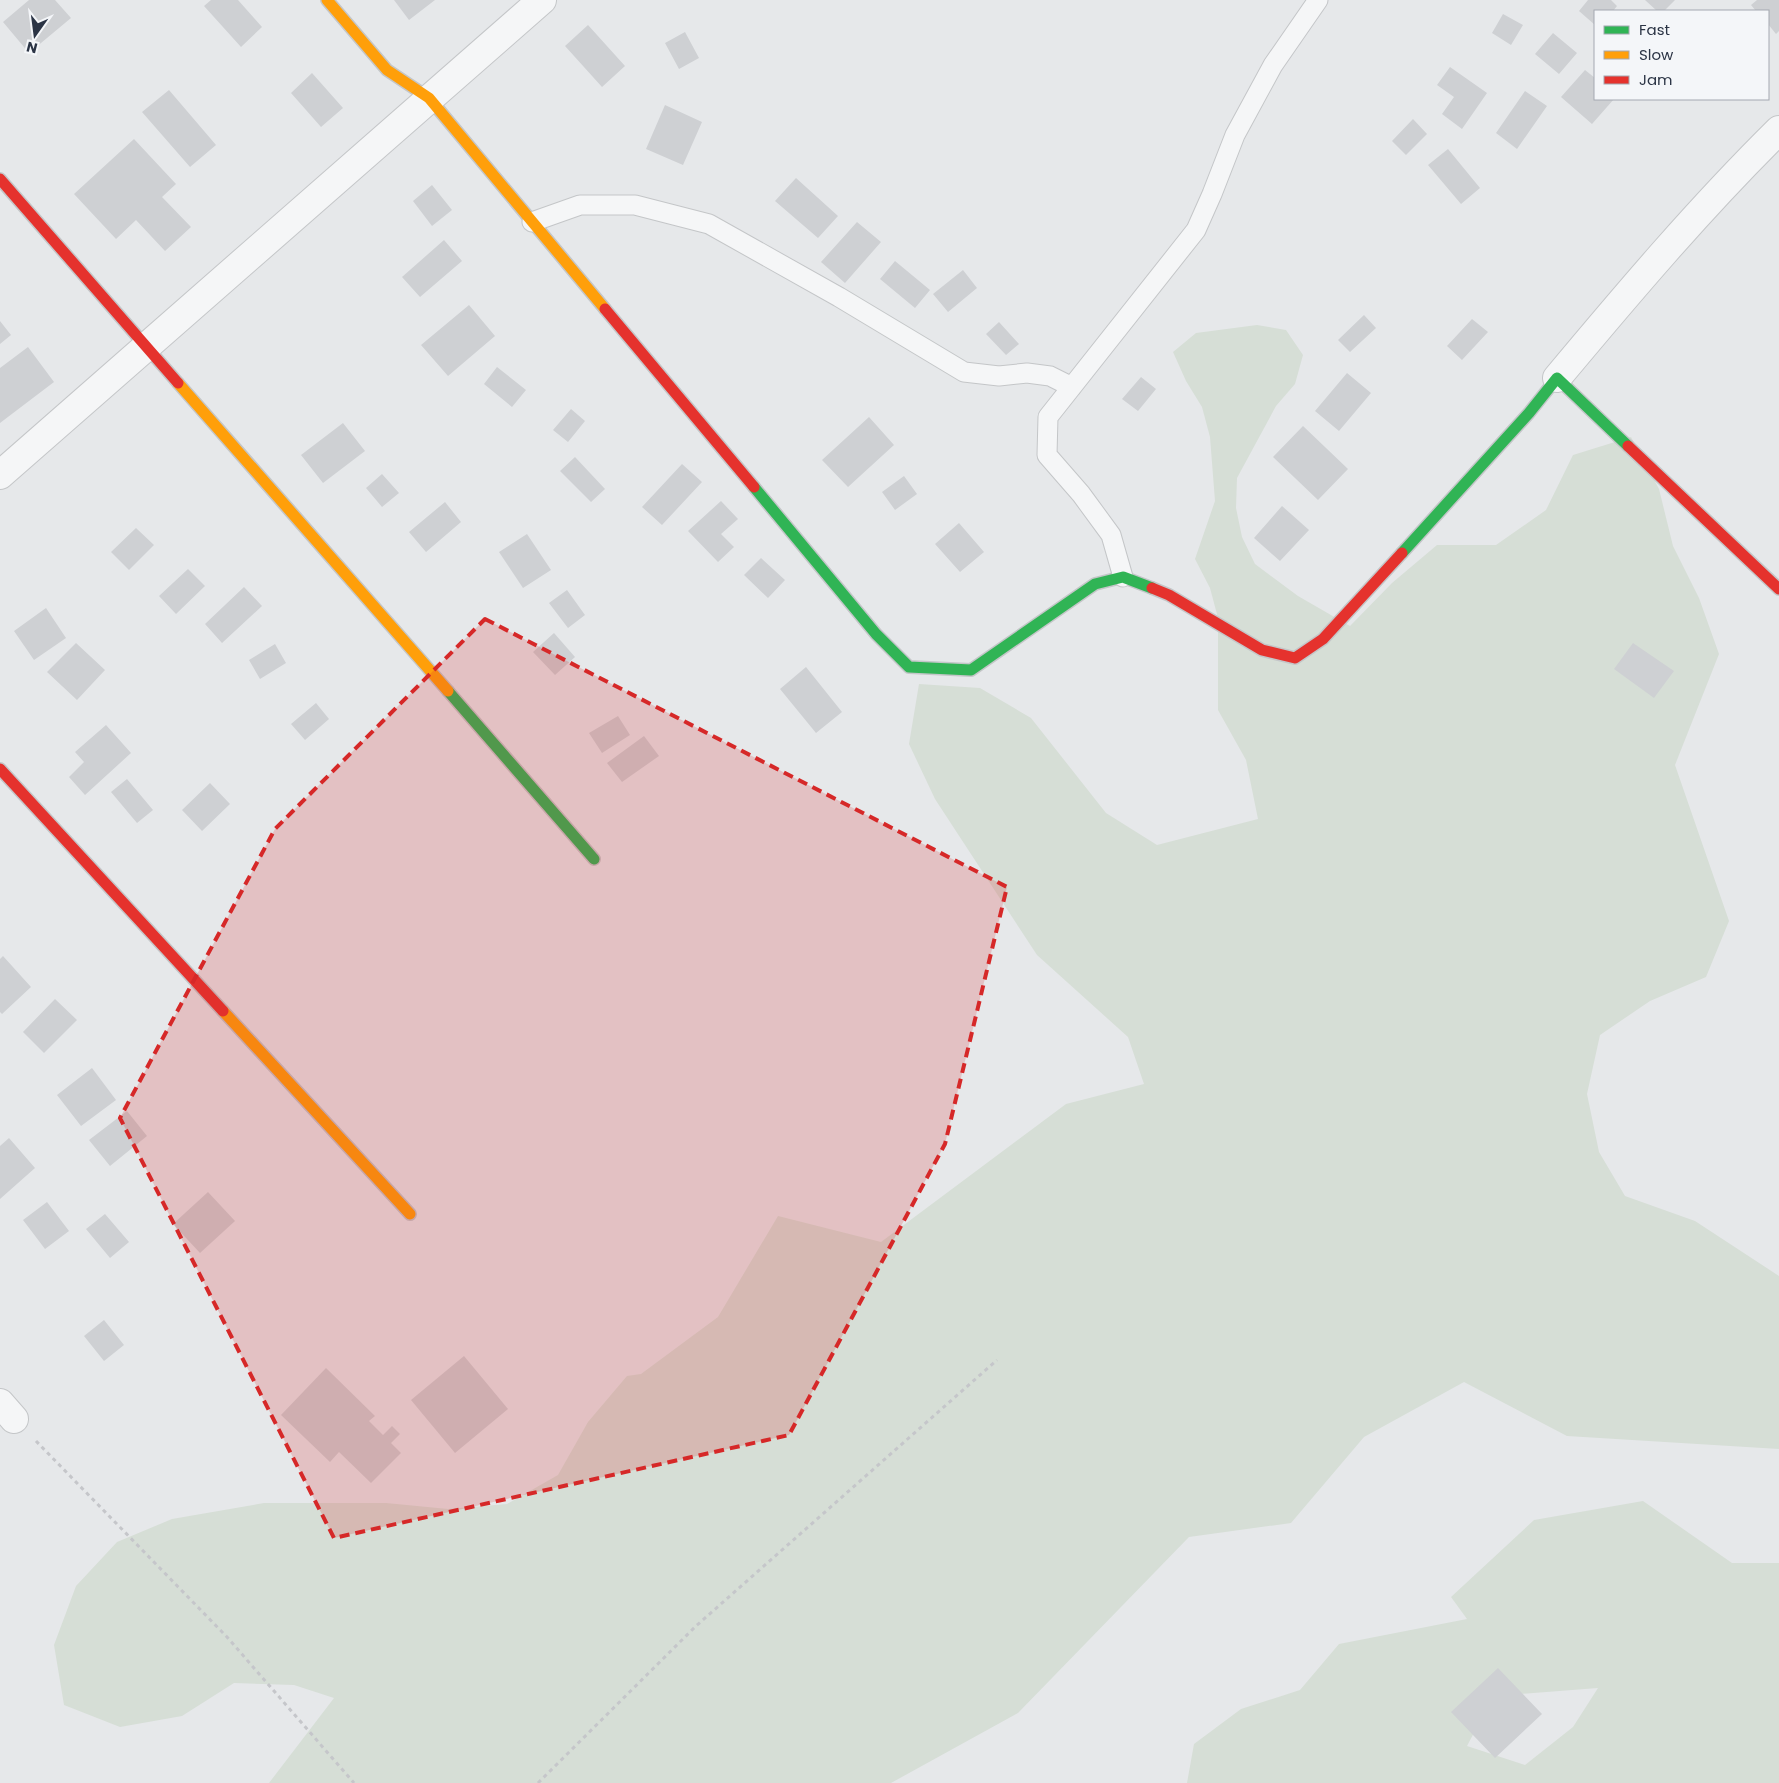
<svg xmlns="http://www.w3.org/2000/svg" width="1779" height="1783" font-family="Poppins,sans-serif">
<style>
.green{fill:#d6ded6;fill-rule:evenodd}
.building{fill:#ced0d3}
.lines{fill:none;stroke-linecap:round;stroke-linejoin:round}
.lane-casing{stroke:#c4c6c8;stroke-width:21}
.street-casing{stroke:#c4c6c8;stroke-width:30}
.fast-casing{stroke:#c4c6c8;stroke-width:14}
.slow-casing{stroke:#c4c6c8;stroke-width:14}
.jam-casing{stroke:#c4c6c8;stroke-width:14}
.path{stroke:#c5c6ca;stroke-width:3;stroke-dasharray:4 4;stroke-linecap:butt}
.lane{stroke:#f5f6f7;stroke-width:19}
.street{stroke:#f5f6f7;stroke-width:28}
.fast{stroke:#30b455;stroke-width:11}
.slow{stroke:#ff9f0a;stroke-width:11}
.jam{stroke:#e5322d;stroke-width:11}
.marked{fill:#d62828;fill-opacity:0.2;stroke:#d62828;stroke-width:4;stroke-dasharray:10 6;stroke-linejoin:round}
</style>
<rect width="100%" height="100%" fill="#e6e8ea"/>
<path class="green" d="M1257,325L1286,330L1303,355L1295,384L1276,406L1237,478L1236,508L1242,537L1255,564L1298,596L1350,626L1392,583L1437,545H1496L1546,510L1573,455L1631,437L1659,489L1673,546L1699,598L1719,654L1675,765L1729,921L1706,977L1650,1001L1600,1035L1587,1094L1599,1152L1625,1196L1695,1221L1779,1276V1449L1567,1436L1464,1382L1364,1437L1291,1523L1189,1537L1018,1713L891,1783H269L334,1698L294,1685L234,1683L182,1716L120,1727L64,1705L54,1645L76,1586L117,1542L172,1519L264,1503H386L448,1509L507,1504L558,1475L588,1422L627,1376L641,1374L718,1317L778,1216L881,1242L1066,1104L1144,1084L1128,1037L1037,955L935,799L909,744L919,684L980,688L1031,718L1106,813L1157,845L1258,819L1246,760L1218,710V618L1210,588L1195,559L1215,501L1210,437L1202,407L1186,381L1173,352L1196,333Z
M1643,1501L1732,1563H1779V1783H1187L1194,1744L1241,1709L1300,1690L1339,1644L1467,1619L1451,1597L1534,1520ZM1598,1688L1573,1727L1525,1765L1467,1746L1495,1693L1520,1694Z"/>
<path class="building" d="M29,0H55L71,18L29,53L3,22Z
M211,0H238L262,27L241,47L204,6Z
M394,0H435L409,20Z
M1588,0H1611L1617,6L1613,11H1595V25L1579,11Z
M1645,0H1675L1664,11H1657Z
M1757,0H1779V31L1776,34L1768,24V11H1756L1751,5Z
M1503,14L1523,25L1511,45L1492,33Z
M588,25L625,66L602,87L565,46Z
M685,32L699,58L679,69L665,43Z
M1553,33L1577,53L1559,74L1535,54Z
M1450,67L1487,93L1462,129L1442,114L1454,97L1437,85Z
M1585,70L1595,78V99H1614L1592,124L1561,97Z
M312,73L343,108L321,127L291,93Z
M169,90L216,145L190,167L142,112Z
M1525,91L1547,106L1517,149L1496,133Z
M665,105L702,122L683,165L646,149Z
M1413,119L1427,134L1406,155L1392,141Z
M134,139L176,184L162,197L191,227L165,251L136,220L116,239L74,194Z
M1448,149L1480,188L1461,204L1428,165Z
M796,178L838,216L818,238L775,201Z
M432,185L452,210L432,226L413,201Z
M857,222L881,242L845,283L821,262Z
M444,240L462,261L420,297L402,277Z
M895,261L930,290L915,308L880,279Z
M963,270L977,288L948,312L933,294Z
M469,305L495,336L448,376L421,345Z
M1364,315L1376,328L1350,352L1338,340Z
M1472,319L1488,332L1462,360L1447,346Z
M0,321L11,335L0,344Z
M999,322L1019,344L1006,355L986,334Z
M28,347L54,382L0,423V368Z
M497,367L526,390L512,407L484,384Z
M1347,373L1371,393L1339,431L1315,411Z
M1141,377L1156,389L1138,411L1122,399Z
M571,409L585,421L568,442L553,430Z
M869,417L894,445L848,487L822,460Z
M343,423L365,451L323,483L301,455Z
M1303,426L1348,469L1318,500L1273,457Z
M575,457L605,489L591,502L560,471Z
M682,464L702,482L662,525L642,507Z
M382,474L399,493L382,507L366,488Z
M904,476L917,494L895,510L882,492Z
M721,501L738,519L721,534L734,547L718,562L688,531Z
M445,502L461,522L426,552L409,532Z
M1282,506L1309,530L1280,561L1254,538Z
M959,523L984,552L960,572L935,544Z
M136,528L154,545L129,570L111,552Z
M527,534L551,570L523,588L499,552Z
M761,558L785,580L768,598L744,575Z
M188,569L205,586L176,614L159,596Z
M244,587L262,606L222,643L205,624Z
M567,590L585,615L568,628L549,603Z
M46,608L66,638L34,660L14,631Z
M554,633L575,657L555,675L533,652Z
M76,643L105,670L77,700L47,672Z
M1633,643L1674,671L1654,698L1614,669Z
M275,644L286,663L260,679L249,660Z
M806,667L842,712L816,733L780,689Z
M316,703L329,719L305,740L291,724Z
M618,716L630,735L602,753L589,733Z
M106,725L131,753L85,795L69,777L84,762L75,752Z
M644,736L659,756L622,782L607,763Z
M127,779L153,810L137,823L111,792Z
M210,783L230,804L202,831L182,810Z
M3,956L31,987L2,1014L0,1012V959Z
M55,999L77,1020L44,1053L23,1032Z
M92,1068L116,1100L81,1126L57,1095Z
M127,1111L147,1136L110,1166L89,1140Z
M9,1138L35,1168L0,1199V1146Z
M208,1192L235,1221L200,1253L173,1224Z
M47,1202L69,1231L45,1249L23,1220Z
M105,1214L129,1242L110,1258L86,1229Z
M104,1320L124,1345L104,1361L84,1336Z
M464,1356L508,1409L455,1453L411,1400Z
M326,1368L375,1416L369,1421L383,1435L392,1426L400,1434L391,1443L401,1453L371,1483L339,1452L330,1462L281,1415Z
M1498,1668L1542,1714L1495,1758L1451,1712Z"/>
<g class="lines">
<defs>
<path id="lane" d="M532,222L580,205H635L709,224L839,297L964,372L999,376L1027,373L1050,376L1072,387
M1123,577L1111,535L1081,494L1047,455L1048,417L1196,230L1212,194L1235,135L1273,65L1318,0"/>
<path id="street" d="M1557,378C1628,293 1700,208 1779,130
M0,475L542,0
M0,1403L14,1419"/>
<path id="fast" d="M754,487L876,634L909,667L971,670L1095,584L1123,577L1152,588
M1402,553L1529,413L1557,378L1628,446
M448,691L594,859"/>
<path id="slow" d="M327,0L387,70L429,98L605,309
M178,383L448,691
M223,1011L410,1214"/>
<path id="jam" d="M0,179L178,383
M605,309L754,487
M1628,446L1779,589
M1152,588L1169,595L1262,650L1295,658L1323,639L1402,553
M0,769L223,1011"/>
</defs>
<use href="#lane" class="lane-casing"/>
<use href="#street" class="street-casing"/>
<use href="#fast" class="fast-casing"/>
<use href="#slow" class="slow-casing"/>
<use href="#jam" class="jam-casing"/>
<path class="path" d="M36,1441L227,1637L354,1783
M538,1783L696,1626L997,1360"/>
<use href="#lane" class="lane"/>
<use href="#street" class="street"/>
<use href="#fast" class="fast"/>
<use href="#slow" class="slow"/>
<use href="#jam" class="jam"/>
</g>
<path class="marked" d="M485,619L1007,887L945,1144L789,1435L334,1538L120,1118L275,829Z"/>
<rect x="1594" y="10" width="175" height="90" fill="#f4f6f9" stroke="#a4a8b1"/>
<rect x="1604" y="26" width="25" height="8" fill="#30b455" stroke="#a4a8b1"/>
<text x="1639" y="35" font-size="15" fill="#2b3445">Fast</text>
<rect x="1604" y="51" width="25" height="8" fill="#ff9f0a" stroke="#a4a8b1"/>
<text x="1639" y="60" font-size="15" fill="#2b3445">Slow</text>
<rect x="1604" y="76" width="25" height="8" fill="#e5322d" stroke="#a4a8b1"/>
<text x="1639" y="85" font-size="15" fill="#2b3445">Jam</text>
<g transform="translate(35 35) rotate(194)" stroke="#f4f6f9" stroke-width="4" paint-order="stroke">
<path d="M0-4L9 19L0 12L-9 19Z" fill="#2b3445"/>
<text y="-8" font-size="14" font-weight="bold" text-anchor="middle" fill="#2b3445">N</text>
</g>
</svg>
